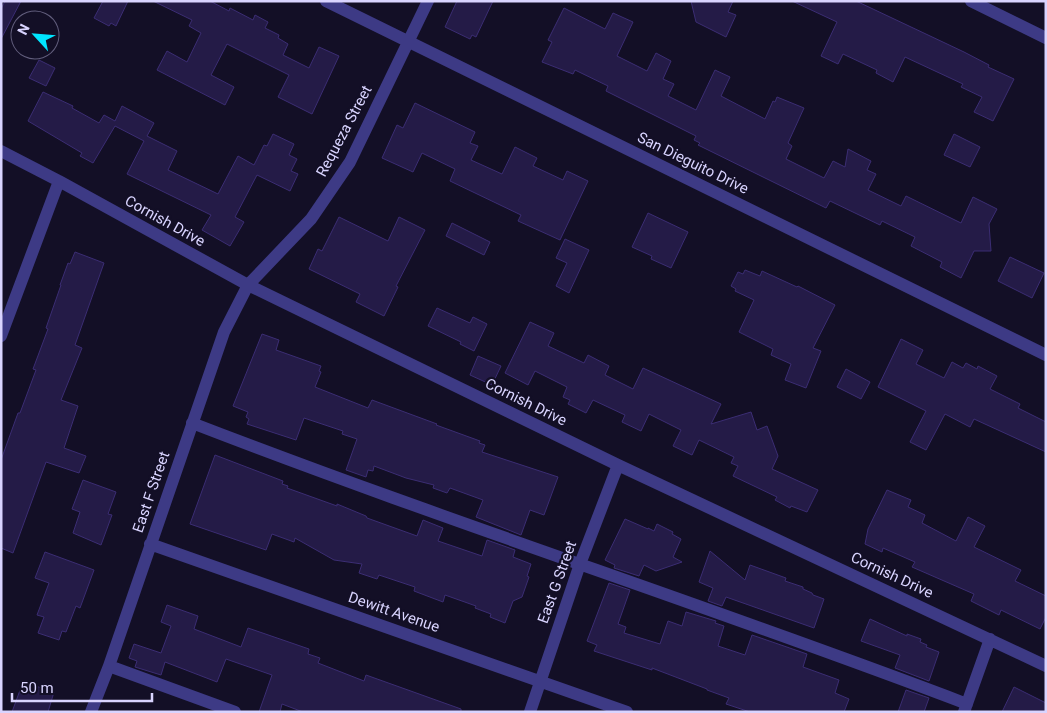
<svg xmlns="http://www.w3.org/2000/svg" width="1047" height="713" font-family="Roboto,sans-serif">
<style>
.building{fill:#241b47;stroke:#3b2d73}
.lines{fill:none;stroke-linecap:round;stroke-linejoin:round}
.minor{stroke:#3d3a85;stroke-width:12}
.labels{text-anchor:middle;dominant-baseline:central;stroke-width:4.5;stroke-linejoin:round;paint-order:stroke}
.street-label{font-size:15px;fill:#d9d4ff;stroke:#130f26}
</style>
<rect width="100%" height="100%" fill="#130f26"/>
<path class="building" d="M5,1H21L1,39V9Z
M103,1H128L116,26L111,23L109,26L94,18Z
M153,1H210L229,11L230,8L253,20L255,15L268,22L265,28L279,35L278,38L288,44L283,55L309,68L319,47L339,56L312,114L278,97L289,75L227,44L211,75L234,87L225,105L157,70L167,51L187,62L201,33L189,26L192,20Z
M457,1H493L476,37L472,35L470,39L445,27Z
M691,1H733L728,12L736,15L726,37L696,22Z
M792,1H856L964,52L989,65L988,67L1014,79L993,121L974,112L982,97L961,87L963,84L905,57L893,82L876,73L877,70L843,54L838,64L821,56L837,22Z
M564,8L605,29L613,13L633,22L617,56L647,71L656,53L671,61L663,79L674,84L668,96L696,110L715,70L730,77L721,96L765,119L773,101L775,102L777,97L804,108L788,143L792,146L786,159L824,178L833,161L845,167L848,149L871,161L867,170L876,174L868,190L901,206L906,196L961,223L973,197L997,209L989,224L991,251H974L961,278L940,267L942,262L911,246L915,237L882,221L880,225L830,201L826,208L698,145L700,143L694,140L696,136L606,91L608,86L575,70L573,74L542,62L552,42L548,40Z
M39,60L55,68L46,86L29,78Z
M43,92L73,106L72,108L99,123L104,115L115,121L122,106L154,123L147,136L177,151L168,170L218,194L238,156L254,165L264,145L267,146L273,134L294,144L289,155L297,159L291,171L298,174L290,191L257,175L235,217L244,222L230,246L202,230L211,215L127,174L144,141L115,126L93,163L80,156L82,153L28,121Z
M415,103L475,132L470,143L478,146L471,160L502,174L515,147L537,158L533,166L563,180L567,171L588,181L560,240L518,221L521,215L450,181L455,169L422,153L413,172L382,158L397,125L403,128Z
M954,134L980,147L970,167L944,155Z
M648,213L688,232L671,268L651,259L652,256L632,247Z
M339,217L388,241L399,217L425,230L396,286L398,287L384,316L356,302L360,294L309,269L318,249L322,251Z
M452,223L490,242L484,255L446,236Z
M565,239L589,250L569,293L556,286L567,263L556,258Z
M75,252L104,263L75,345L82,348L61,400L78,406L64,448L86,456L79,473L46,462L13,553L1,548V460L18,413H20L36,370L33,369L48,329L46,328L61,285H60L68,263L70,264Z
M1010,257L1044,273L1032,298L998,281Z
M745,270L760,276L762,271L797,287L798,286L835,305L813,348L821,351L806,388L785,380L791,364L771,355L773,349L739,332L754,300L735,291L736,289L731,286L738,272L743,274Z
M437,308L470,323L473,317L487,324L474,351L460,344L461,342L428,326Z
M530,322L554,333L548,346L584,363L588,355L609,366L605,375L633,389L643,368L721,404L711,424L751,412L757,430L767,426L778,456L772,469L818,490L807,512L791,506L790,508L775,500L777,497L733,476L738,466L731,463L734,457L699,440L692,455L673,446L681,430L649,414L641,431L622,422L625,415L593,400L586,413L568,404L570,400L563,397L567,387L535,371L528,385L505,373Z
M262,334L279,340L276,350L321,366L319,371L321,372L315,387L368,408L372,400L437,424L436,425L480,441L479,443L485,445L482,452L558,477L544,515L530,510L521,535L476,517L483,500L450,488L447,493L433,488L434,485L406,478L374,466L373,471L368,470L366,477L346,470L357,439L342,434L343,431L304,418L296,440L247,424L249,419L246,417L248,412L233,406Z
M901,339L923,350L916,364L944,378L952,362L963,368L966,363L977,369L978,366L997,376L990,389L1020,404L1018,408L1046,422V452L974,419L970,427L945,414L926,450L910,442L926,411L878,387Z
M478,356L501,366L492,385L470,375Z
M846,369L870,382L861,399L837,387Z
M215,455L283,481L282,484L288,486L287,488L337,506V504L366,516L367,518L417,536L423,520L443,528L438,541L482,556L487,540L515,550L513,557L531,564L527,576L529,577L522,597L513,601L505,623L490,617L491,614L475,608L476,606L445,595L443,602L414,591L415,587L379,575L377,579L359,573L362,564L334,560L295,538L294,542L272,534L266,550L190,524Z
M83,480L116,492L108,514L112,515L101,545L73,533L80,512L72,509Z
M887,490L911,500L908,507L925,515L922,523L956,541L968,517L985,526L974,547L1021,570L1015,581L1046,596V617L1040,629L1001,610L999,615L971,601L974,594L912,567L915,562L883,548L882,552L865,544L868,529Z
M625,519L648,529V528L654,531L657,524L673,532L672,534L681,539L673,557L682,562L656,571L644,565L639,576L614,568L615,565L605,560Z
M710,551L745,580L750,565L786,578L785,581L803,587V589L812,593L813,595L824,599L814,628L726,597L722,606L708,601L713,588L699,582Z
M45,552L94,570L80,608L76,606L66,632L62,631L59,640L38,633L44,617L37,615L49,583L35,578Z
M609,583L630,590L618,624L626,627L624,633L660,644L668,621L682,626L686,612L716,621L715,623L724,626L718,646L745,655L752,635L807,654L803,667L839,680L835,693L849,699L844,712H750L726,704L729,698L707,690V689L652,668V670L594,651L597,645L587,641Z
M167,605L198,616L194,629L241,647L248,628L309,649L308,654L320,658L318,663L364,681L366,675L461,709V712H303L282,704L280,712H259L272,675L226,659L217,682L165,662L161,675L135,667L137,661L129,658L134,644L161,653L171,626L161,622Z
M870,619L907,636V634L921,639L920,642L927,645L926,647L939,652L929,681L895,668L900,655L861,641Z
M23,682L54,692L48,712H12Z
M1014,687L1046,703V712H1002Z
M906,690L929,698L924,712H898Z"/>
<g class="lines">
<path class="minor" d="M326,1L1046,355
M971,1L1046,38
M1,151L59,181L248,285L618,465L1046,666
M1,336L59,181
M192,423C448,522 710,606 967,704
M150,544L627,712
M109,666L235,712
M91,712L109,666L224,332L248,285L311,219L350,162L428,1
M530,712L580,564L618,465
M964,712L990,639"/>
</g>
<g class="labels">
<g class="street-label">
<text transform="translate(344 131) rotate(-62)">Requeza Street</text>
<text transform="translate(693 163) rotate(26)">San Dieguito Drive</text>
<text transform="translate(165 221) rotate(29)">Cornish Drive</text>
<text transform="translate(526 402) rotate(26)">Cornish Drive</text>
<text transform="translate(151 492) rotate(-71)">East F Street</text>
<text transform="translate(892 575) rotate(25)">Cornish Drive</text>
<text transform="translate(557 582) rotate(-70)">East G Street</text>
<text transform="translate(394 612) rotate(19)">Dewitt Avenue</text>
</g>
</g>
<rect width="1047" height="713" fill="none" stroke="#d9d4ff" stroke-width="5"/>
<g transform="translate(35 35) rotate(296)"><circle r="24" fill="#130f26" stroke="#625e7d"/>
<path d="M0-4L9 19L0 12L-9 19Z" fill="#00e5ff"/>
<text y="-8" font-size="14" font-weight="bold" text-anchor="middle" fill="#d9d4ff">N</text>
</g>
<path d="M12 693v8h140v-8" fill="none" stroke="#d9d4ff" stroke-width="2.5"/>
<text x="20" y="693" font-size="15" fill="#d9d4ff" stroke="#130f26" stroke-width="4" paint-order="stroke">50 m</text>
</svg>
